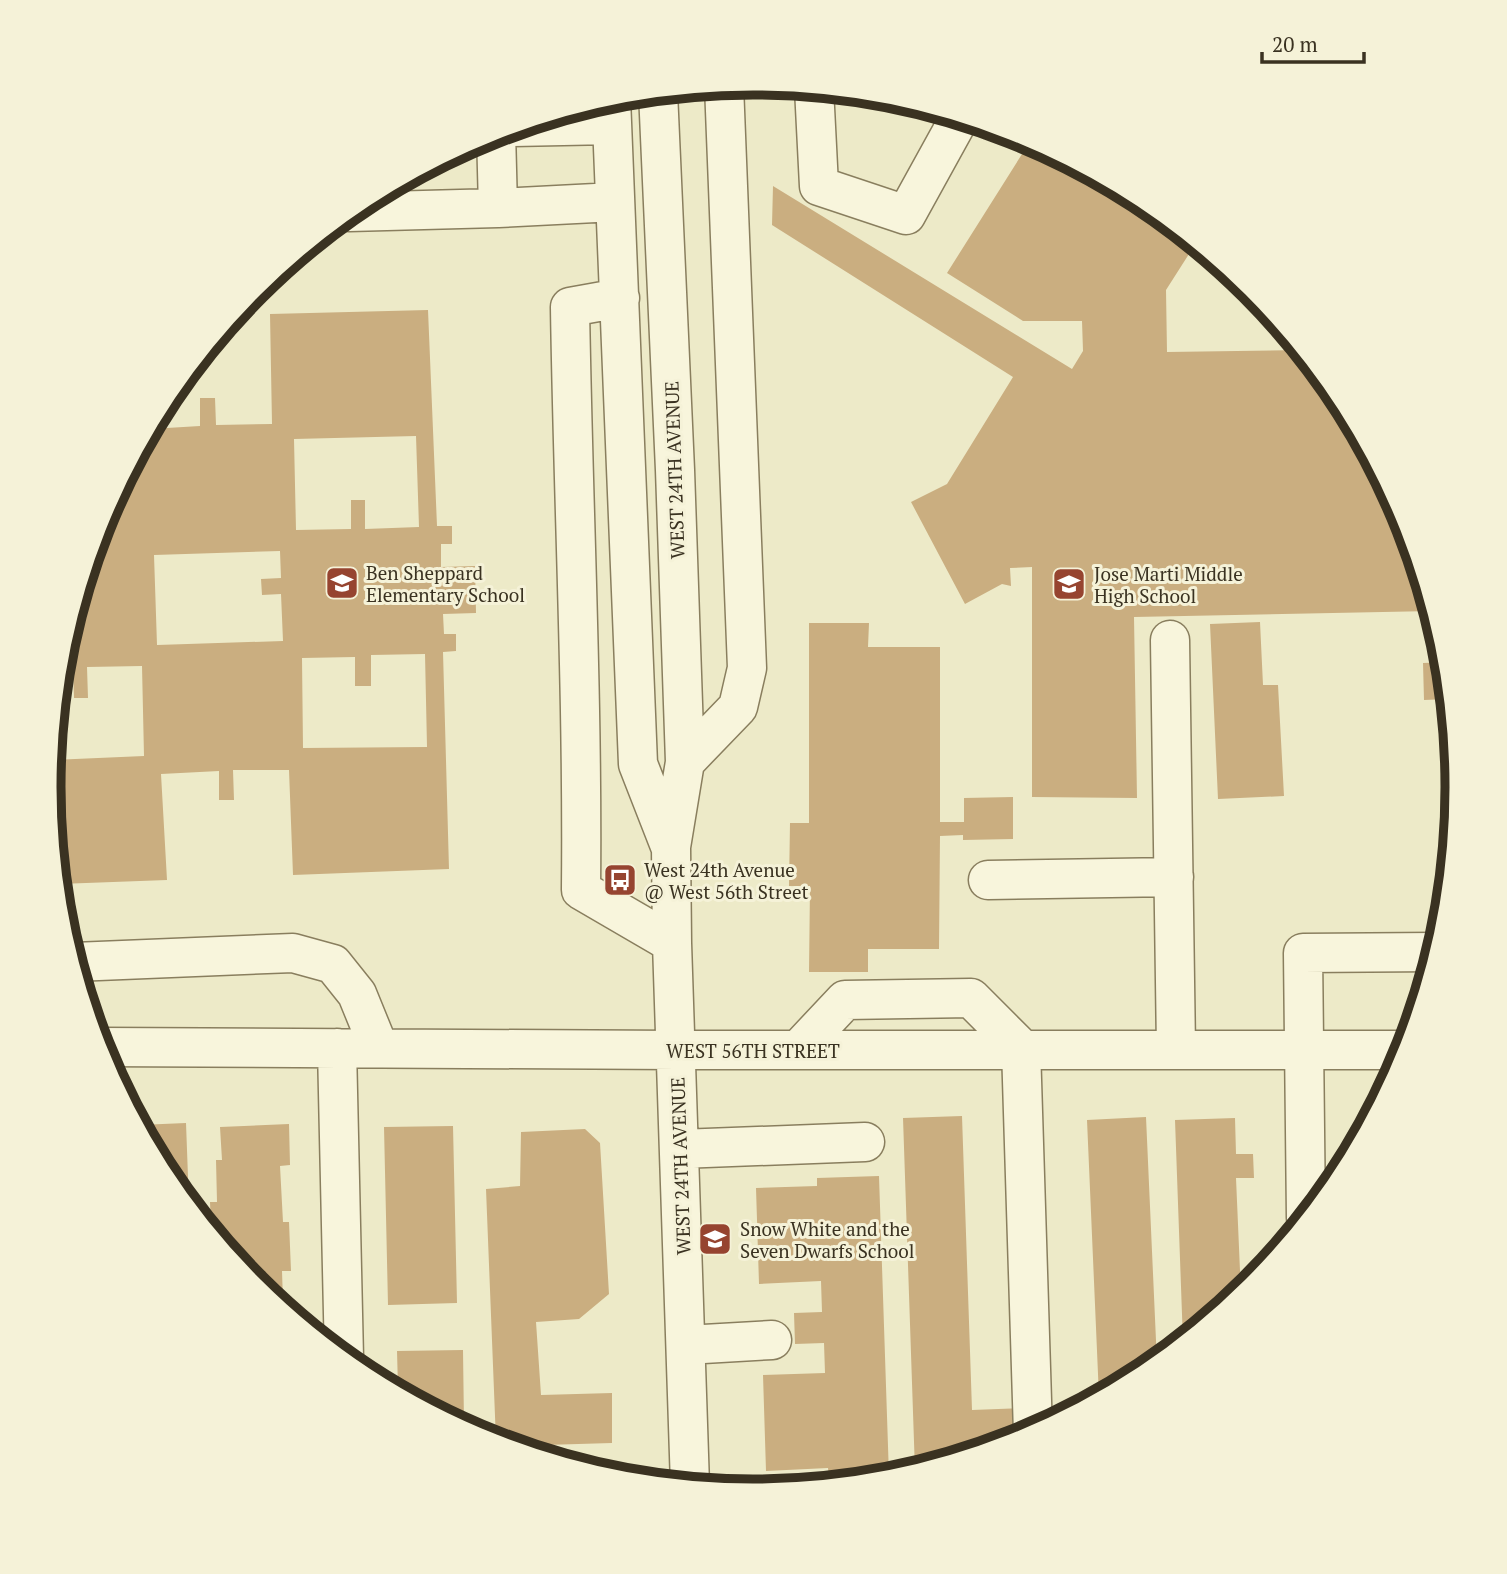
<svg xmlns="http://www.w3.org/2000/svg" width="1507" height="1574" font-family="'PT Serif',serif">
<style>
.building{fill:#caae80;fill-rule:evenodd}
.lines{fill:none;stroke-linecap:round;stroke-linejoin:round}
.minor-casing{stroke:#897e5e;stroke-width:41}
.minor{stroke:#f8f5dc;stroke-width:38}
.labels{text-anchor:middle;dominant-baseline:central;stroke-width:6;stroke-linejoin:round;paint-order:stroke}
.street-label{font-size:19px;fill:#3a3221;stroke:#f5f2d8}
.poi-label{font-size:19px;fill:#3a3221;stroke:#f5f2d8;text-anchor:start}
.rim{fill:none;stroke:#3a3221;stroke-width:9}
</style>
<rect width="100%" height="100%" fill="#edeac8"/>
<path class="building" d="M1029,143H1036L1145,201L1196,243L1166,290L1167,352L1302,350L1339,396L1405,518L1433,611L1134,617L1137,798L1032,797V567L1010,568L1011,586L1002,584L965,604L911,502L947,484L1013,377L772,225L773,186L1072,369L1083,351L1082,321H1023L947,273Z
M428,310L437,526H452V544H441V567L475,566L476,613L443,614L444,634H456V651L443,652L449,869L293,875L289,770H233L234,800H219V771L161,774L167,880L59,884L49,787L52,760L144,756L142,666L87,667L88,698H74L73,668L61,669L63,649L103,517L150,429L200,426V398H215L216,425L272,424L270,314ZM416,436L419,527L365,529V500H351V529L296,530L294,439ZM280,551L281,578L261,579L262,595L281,594L283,641L157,645L154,555ZM425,654L427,747L303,748L302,658L355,657V686H371V655Z
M1260,622L1263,685H1278L1284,796L1218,799L1210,624Z
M809,623H869L868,647H940V822H964V798L1013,797V839L963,840V835L940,836L939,949H868V972H809L810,886H789L790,823H809Z
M1446,662L1449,699L1424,700L1423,663Z
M962,1116L972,1410L1024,1408L1023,1438L915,1471L903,1118Z
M1146,1117L1157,1363L1145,1373L1099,1397L1087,1120Z
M1235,1118L1236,1154H1253L1254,1178H1236L1241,1294L1183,1342L1175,1120Z
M1357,1122H1370L1358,1143Z
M186,1123L189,1204L168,1178L139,1125Z
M289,1124L290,1165L280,1166L283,1222H289L291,1271H282L283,1301H275L255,1285L223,1245L222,1226H211L210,1202H217L216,1160H222L220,1127Z
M453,1126L457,1303L388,1305L384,1127Z
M585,1129L600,1143L609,1294L579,1319L536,1322L541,1395L612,1393V1443L511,1446L496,1441L486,1189L520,1186L521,1132Z
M1352,1155L1343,1172L1342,1156Z
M879,1176L889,1476L829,1478L828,1468L766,1471L763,1375L825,1373L824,1343L795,1344L794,1313L822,1312L821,1281L759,1284L756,1188L817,1186V1178Z
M463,1350L464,1424H472L473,1432L390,1388H398L397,1351Z"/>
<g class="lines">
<defs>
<path id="minor" d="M814,88L819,186L906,215L960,117
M658,92L675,470L685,762L671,847L672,943L690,1485
M611,98L638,764L670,846
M513,127L612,125
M498,208L615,202
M349,212L498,208L496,132
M620,298L570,307C573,501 583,695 581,890L672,943
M1170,640L1176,1049
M685,762L738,707L747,668L724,85
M988,880L1174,877
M74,962L293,953L333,964L357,994L379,1048
M100,1047L677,1050H1406
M337,1048L344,1358
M798,1050L845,1000L971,998L1021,1048L1033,1433
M680,1149L865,1142
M1306,1218L1303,953L1436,952
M686,1345L772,1340"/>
</defs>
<use href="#minor" class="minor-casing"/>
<use href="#minor" class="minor"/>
</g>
<defs>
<symbol id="school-square" viewBox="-11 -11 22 22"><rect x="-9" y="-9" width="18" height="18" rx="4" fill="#964430" stroke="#f5f2d8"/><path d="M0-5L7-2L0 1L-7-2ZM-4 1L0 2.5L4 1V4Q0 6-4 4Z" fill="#fff"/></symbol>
<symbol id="bus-square" viewBox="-11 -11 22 22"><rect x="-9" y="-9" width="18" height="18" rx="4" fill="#964430" stroke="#f5f2d8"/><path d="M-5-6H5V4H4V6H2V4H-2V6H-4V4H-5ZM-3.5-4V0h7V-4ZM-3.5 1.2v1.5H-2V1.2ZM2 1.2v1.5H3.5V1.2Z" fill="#fff"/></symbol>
</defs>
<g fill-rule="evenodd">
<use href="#school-square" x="323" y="564" width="38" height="38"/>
<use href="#school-square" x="1050" y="565" width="38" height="38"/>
<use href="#bus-square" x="601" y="861" width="38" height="38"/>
<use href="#school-square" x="696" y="1220" width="38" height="38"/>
</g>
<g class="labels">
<g class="street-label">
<text transform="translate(674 470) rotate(-92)">WEST 24TH AVENUE</text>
<text x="753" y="1050">WEST 56TH STREET</text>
<text transform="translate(680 1166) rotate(-92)">WEST 24TH AVENUE</text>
</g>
<g class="poi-label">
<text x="366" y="572">Ben Sheppard<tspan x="366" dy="22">Elementary School</tspan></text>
<text x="1094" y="573">Jose Marti Middle<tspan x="1094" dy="22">High School</tspan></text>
<text x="644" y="869">West 24th Avenue<tspan x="644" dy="22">@ West 56th Street</tspan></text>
<text x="740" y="1228">Snow White and the<tspan x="740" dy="22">Seven Dwarfs School</tspan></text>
</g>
</g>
<path d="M0 0H1507V1574H0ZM61 787a692 692 0 1 1 1384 0a692 692 0 1 1-1384 0Z" fill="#f5f2d8" fill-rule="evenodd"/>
<path class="rim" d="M61 787a692 692 0 1 1 1384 0a692 692 0 1 1-1384 0Z"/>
<path d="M1262 52v10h102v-10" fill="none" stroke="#3a3221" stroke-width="3.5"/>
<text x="1272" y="52" font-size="21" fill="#3a3221" stroke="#f5f2d8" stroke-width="5" paint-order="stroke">20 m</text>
</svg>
